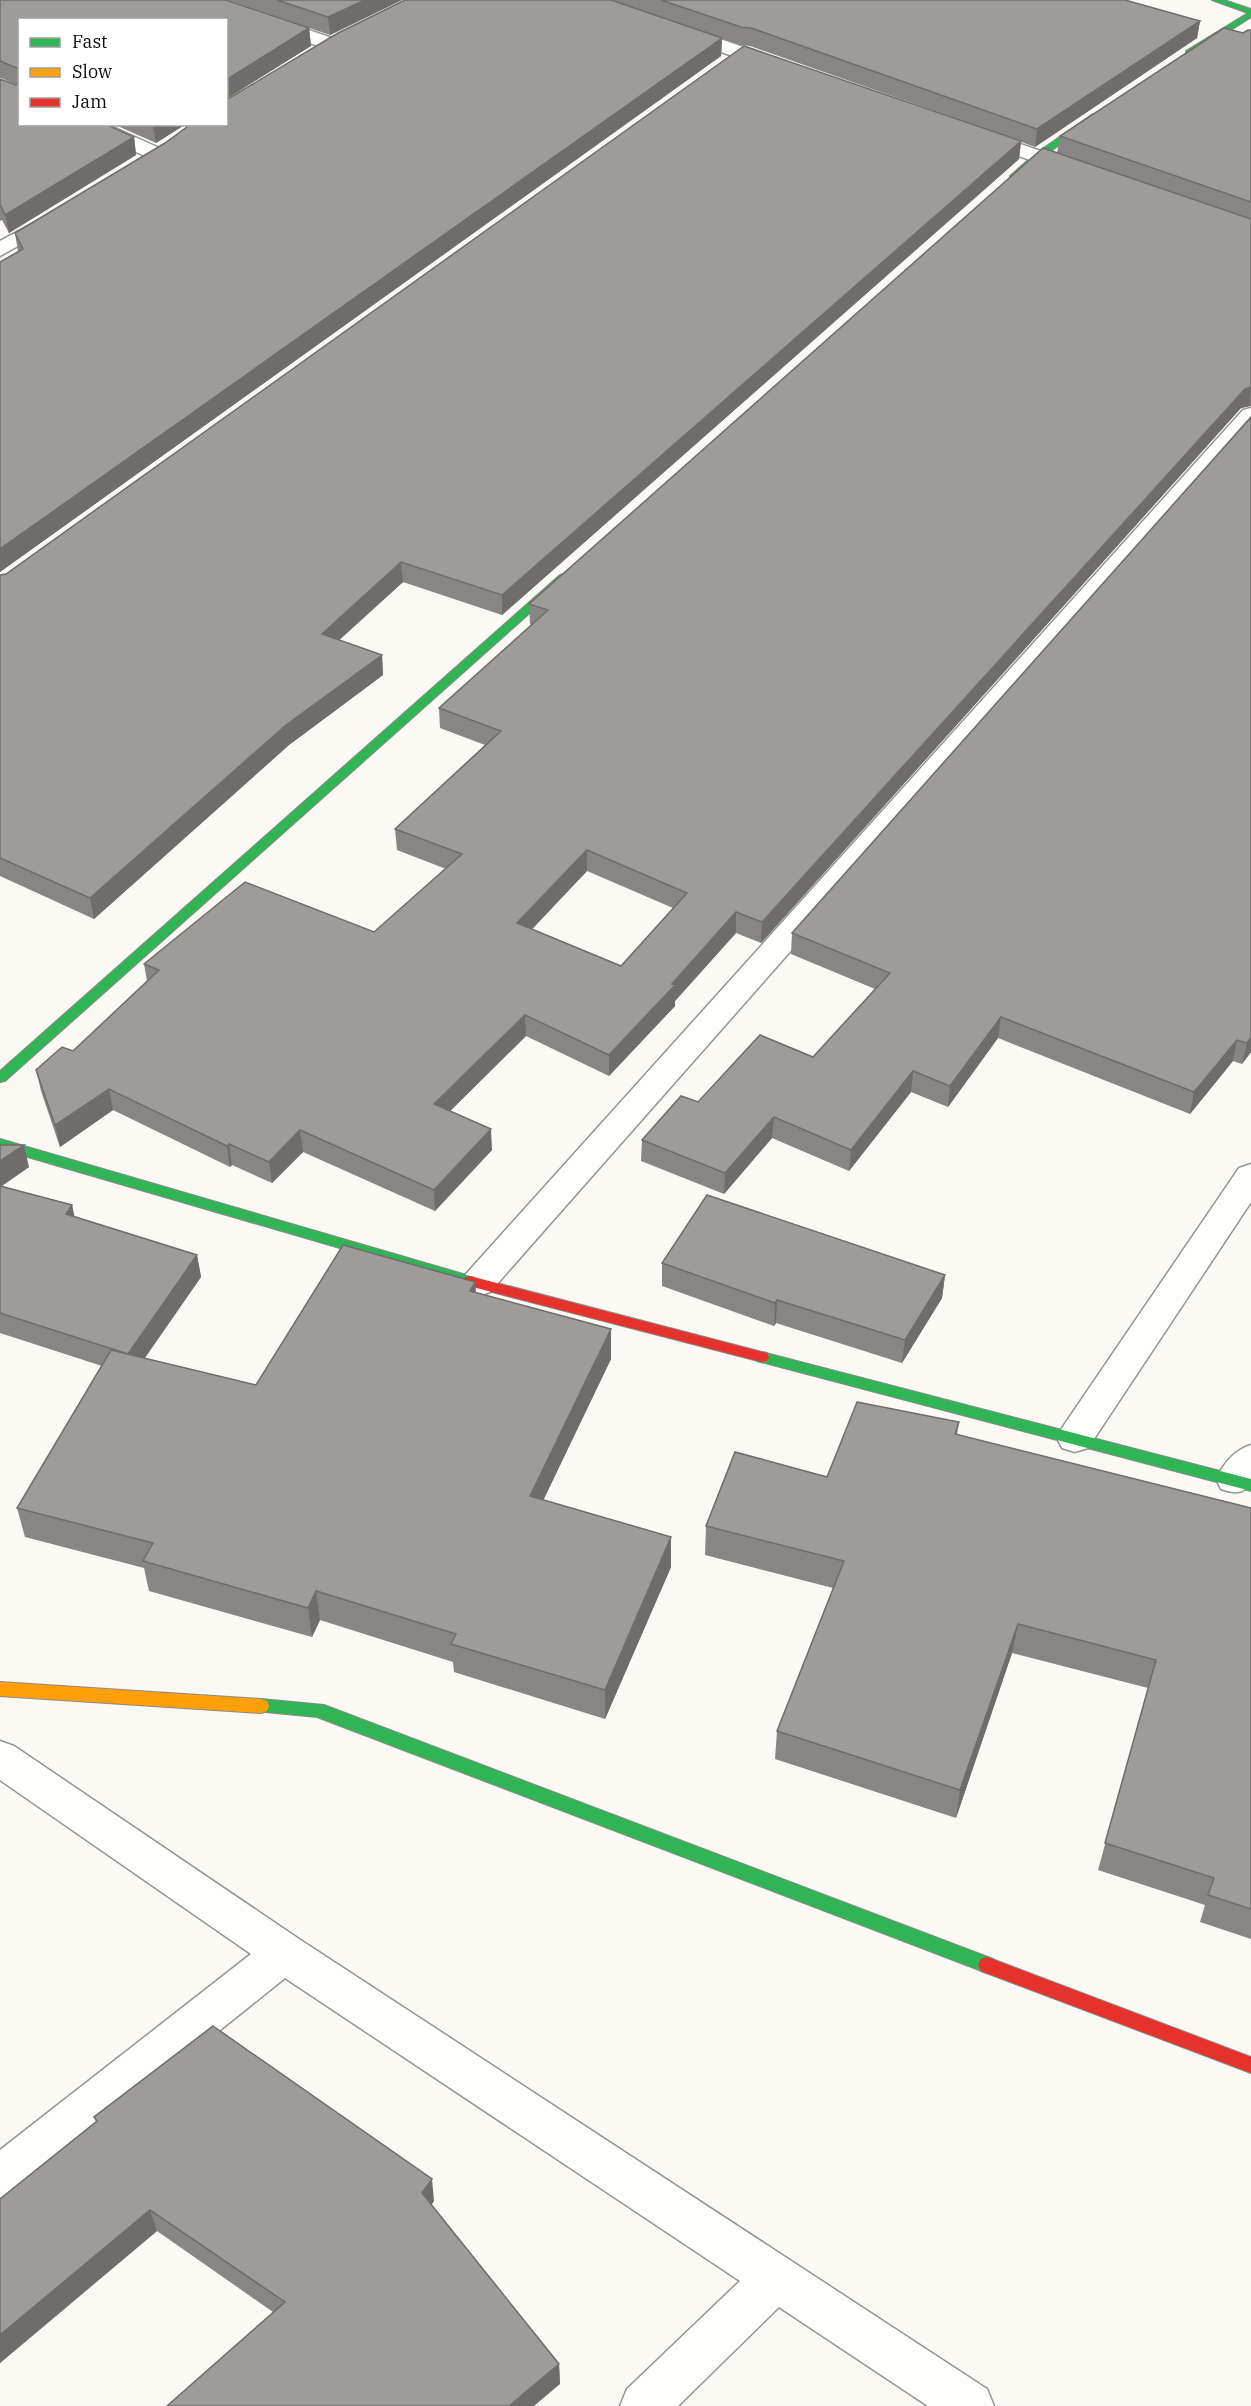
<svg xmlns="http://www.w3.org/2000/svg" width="1251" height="2406" font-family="'IBM Plex Serif',serif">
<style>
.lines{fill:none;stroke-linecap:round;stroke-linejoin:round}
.street-casing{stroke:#949492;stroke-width:3}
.fast-casing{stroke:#8b8a88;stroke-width:2}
.slow-casing{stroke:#8b8a88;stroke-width:2}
.jam-casing{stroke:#8b8a88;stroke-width:2}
.street{fill:#fefefd;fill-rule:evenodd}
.fast{fill:#30b455;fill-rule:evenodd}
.slow{fill:#ff9f0a;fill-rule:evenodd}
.jam{fill:#e5322d;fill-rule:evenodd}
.wall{fill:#888684;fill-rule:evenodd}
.shaded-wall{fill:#6f6d6b}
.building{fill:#9e9c99;stroke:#6f6d6b;stroke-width:1.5;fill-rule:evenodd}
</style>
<rect width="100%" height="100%" fill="#faf9f4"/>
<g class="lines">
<defs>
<path id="street" d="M194,0H221L338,40L340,44L338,48H324L197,4Z
M679,25L787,62L790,66L780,72L773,70L672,35L670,31L672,27Z
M78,124H106L166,151L169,155L166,159H152L81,128Z
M979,130L1079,164L1082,168L1079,172H1065L972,140L969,136L972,132Z
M54,212L61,214L65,218L61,222L0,256V241Z
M1251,408V429L490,1292L478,1296L466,1292L461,1283L466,1274L1243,410Z
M1251,1164V1202L1088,1448L1075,1452L1062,1448L1057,1438L1062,1428L1239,1168Z
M1251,1445V1484C1242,1495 1233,1493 1221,1489L1216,1479C1224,1463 1234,1450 1251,1445Z
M0,1741L14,1746L299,1939L987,2389L994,2406H928L779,2307L678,2406H620L627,2389L740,2281L285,1978L16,2194L0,2200V2150L251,1954L0,1780Z"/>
<path id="fast" d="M1212,0H1224L1251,9V17L1192,55H1186V51L1248,13Z
M1093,114L1100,116L1041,158L1016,180H1010V176L1035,154Z
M564,574L569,577L568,579L5,1081L0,1082V1071L560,575Z
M0,1139L470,1276L475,1277L477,1281L475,1285L470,1286L0,1149Z
M762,1352L1251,1479V1491L757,1361L755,1357L757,1353Z
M261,1699L324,1705L993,1959L996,1965L993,1971L987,1973L317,1717L255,1711L253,1706L255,1701Z"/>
<path id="slow" d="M0,1682L261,1699L267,1701L269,1706L267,1711L261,1713L0,1696Z"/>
<path id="jam" d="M470,1276L762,1352L767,1353L769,1357L767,1361L762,1362L465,1285L463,1281L465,1277Z
M987,1957L1251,2057V2073L981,1971L978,1965L981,1959Z"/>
</defs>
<use href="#street" class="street-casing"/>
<use href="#fast" class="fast-casing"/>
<use href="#slow" class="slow-casing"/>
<use href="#jam" class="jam-casing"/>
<use href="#street" class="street"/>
<use href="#fast" class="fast"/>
<use href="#slow" class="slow"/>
<use href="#jam" class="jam"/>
</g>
<path class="wall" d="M0,0H226L309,28L311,46L226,99V20H20V124H105L134,137L136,155L9,233L2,220L0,221V79L16,85H17L1,78H0Z
M228,0H402L330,35Z
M611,0H1125L1200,21L1197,38L1035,147L1021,142L1019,159L502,615L403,582L339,640L382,655L383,675L289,745L94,919L0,876V575L6,574L952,117L750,46L740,45Z
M1251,30V406L1241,408L761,943L736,933L675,1001V1006L609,1076L526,1036L450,1111L492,1150L435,1211L303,1152L272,1183L232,1165L230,1167L113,1110L60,1147L41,1091L36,1070L73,1051L147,981L144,964L374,932L446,869L397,850L395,829L485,745L440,728L439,708L532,625L530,624L529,604L1057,153L1060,136L1243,33ZM587,871L673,908L621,966L532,929Z
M722,38L721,56L0,572V262L18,252L15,233L165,143Z
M113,124H186L156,143Z
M1251,417V1052L1242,1064L1233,1061L1190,1114L998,1038L948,1107L911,1092L849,1171L772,1138L724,1194L641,1161L642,1140L698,1102L813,1057L875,989L791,954L792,933Z
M0,1145L29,1167L2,1186L72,1205L74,1217L197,1255L201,1277L145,1358L256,1385L475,1282L476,1293L611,1329V1359L543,1500L671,1567L605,1719L454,1672L453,1662L320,1620L312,1637L149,1591L144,1568L25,1537L17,1508L102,1366L0,1333Z
M662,1263L945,1275L942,1298L902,1363L776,1323L774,1326L662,1286Z
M959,1422L957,1435L1251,1508V1939L1200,1922L1205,1905L1098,1870L1148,1688L1012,1653L956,1818L775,1759L777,1731L833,1588L705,1555L706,1526Z
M94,2117L434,2201L431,2205L559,2364L560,2384L273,2312L157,2231L0,2363V2199L96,2122Z"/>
<path class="shaded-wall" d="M365,0H402L330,35L328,17Z
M1200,21L1197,38L1035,147L1037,129Z
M309,28L311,46L226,99V80Z
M722,38L721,56L0,572V549Z
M155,124H186L156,143L153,126Z
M134,137L136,155L9,233L5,215Z
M1021,141L1019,159L502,615V595Z
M1251,387L1250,406L1241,408L761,943L762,922L1245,389Z
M401,562L403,582L324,654L322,634Z
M382,655L383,675L289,745L94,919L90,898L286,725Z
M587,850V871L518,944L517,923Z
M736,912V933L675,1001V1006L609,1076V1055Z
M525,1015L526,1036L436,1125L434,1104Z
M1001,1017L998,1038L948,1107L950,1086Z
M1251,1037V1052L1242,1064L1247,1043Z
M1237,1040L1233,1061L1190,1114L1194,1092Z
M913,1071L911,1092L849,1171L851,1150Z
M109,1089L113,1110L60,1147L55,1125Z
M774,1117L772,1138L724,1194L725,1173Z
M491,1129L492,1150L435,1211L434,1190Z
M300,1130L303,1152L272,1183L269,1162Z
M229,1144L232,1165L230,1167L227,1146Z
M24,1145L29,1167L0,1187V1161Z
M72,1205L77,1228L66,1214Z
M197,1255L201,1277L132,1376L128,1354Z
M945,1275L942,1298L902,1363L905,1340Z
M475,1282L477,1312L470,1291Z
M777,1300L776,1323L774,1326L775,1303Z
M611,1329V1359L531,1526L530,1496Z
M671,1537V1567L605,1719V1690Z
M316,1591L320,1620L312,1637L308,1608Z
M1018,1624L1012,1653L956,1818L960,1790Z
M432,2179L434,2201L425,2215L422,2193Z
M150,2210L157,2231L0,2363V2335Z
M559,2364L560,2384L534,2406H509Z"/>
<path class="building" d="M0,0H226L309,28L226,80V20H20V124H105L134,137L5,215L0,204V79L16,85L19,83V69L0,61Z
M277,0H365L328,17Z
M405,0H611L722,38L0,549V262L23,249L15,233L165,143L191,124H226V100L338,33Z
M661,0H1125L1200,21L1037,129L751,28L741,27Z
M1224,28L1243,33L1248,30H1251V202L1060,136Z
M744,46L1021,141L502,595L401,562L322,634L382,655L286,725L90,898L0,858V575L6,574Z
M1043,148L1251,219V387L1245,389L762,922L736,912L672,984L675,985L609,1055L525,1015L434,1104L491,1129L434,1190L300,1130L269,1162L229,1144L227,1146L109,1089L55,1125L36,1070L62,1047L73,1051L159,970L144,964L245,882L374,932L462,854L395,829L501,731L439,708L548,610L529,604ZM587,850L687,893L621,966L517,923Z
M1251,417V1037L1247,1043L1237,1040L1194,1092L1001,1017L950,1086L913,1071L851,1150L774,1117L725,1173L642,1140L681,1096L698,1102L760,1035L813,1057L890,973L792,933Z
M0,1145H24L0,1161Z
M0,1186L72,1205L66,1214L197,1255L128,1354L0,1313Z
M707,1195L945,1275L905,1340L777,1300L775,1303L662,1263Z
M343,1245L475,1282L470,1291L611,1329L530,1496L671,1537L605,1690L451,1644L456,1634L316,1591L308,1608L143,1561L153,1543L17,1508L111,1350L256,1385Z
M857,1402L959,1422L955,1434L1251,1508V1909L1208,1895L1214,1878L1105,1843L1156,1660L1018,1624L960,1790L777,1731L844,1561L706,1526L735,1452L827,1477Z
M213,2026L432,2179L422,2193L559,2364L509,2406H167L285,2302L150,2210L0,2335V2199L97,2121L94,2117Z"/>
<rect x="18" y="18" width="210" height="108" fill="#ffffff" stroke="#9f9f9f" stroke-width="1.5"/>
<rect x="30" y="38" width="30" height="9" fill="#30b455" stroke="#9f9f9f" stroke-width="1.5"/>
<text x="72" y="48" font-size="18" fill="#0e0e0e">Fast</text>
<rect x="30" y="68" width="30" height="9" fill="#ff9f0a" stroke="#9f9f9f" stroke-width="1.5"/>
<text x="72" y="78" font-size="18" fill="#0e0e0e">Slow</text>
<rect x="30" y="98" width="30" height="9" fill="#e5322d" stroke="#9f9f9f" stroke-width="1.5"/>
<text x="72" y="108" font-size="18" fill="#0e0e0e">Jam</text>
</svg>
